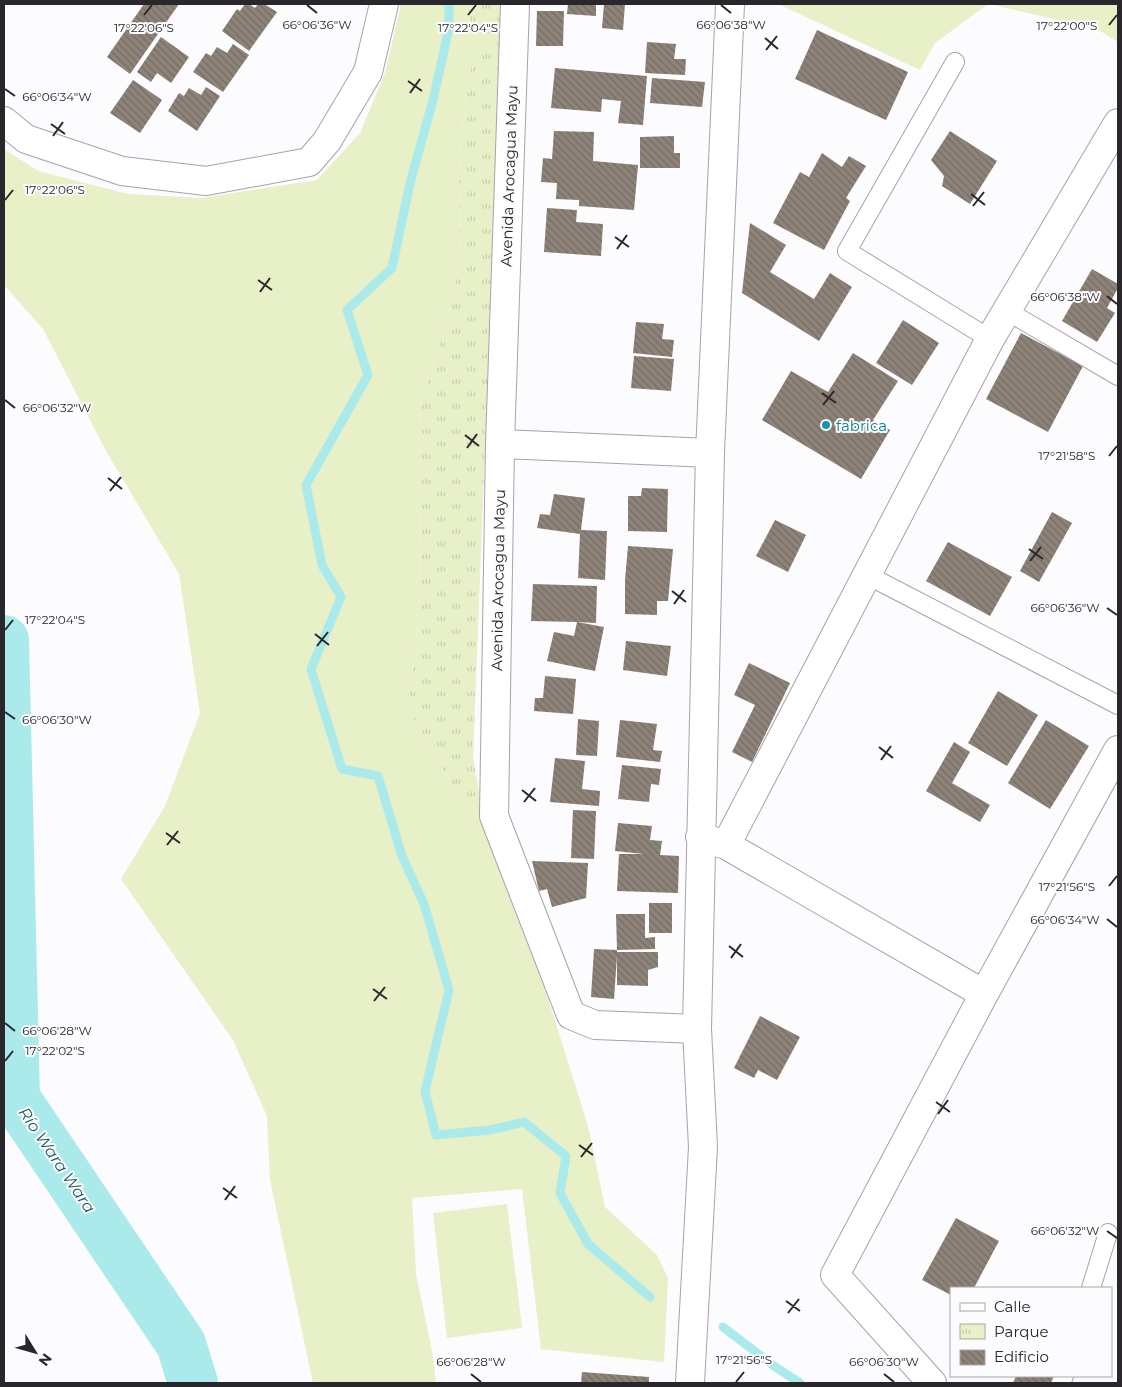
<svg xmlns="http://www.w3.org/2000/svg" width="1122" height="1387" font-family="Montserrat,sans-serif">
<style>
.green{fill:#e8f0c8}
.park{fill:url(#park-tufts)}
.lines{fill:none;stroke-linecap:round;stroke-linejoin:round}
.stream{stroke:#aaeaeb;stroke-width:9}
.river{stroke:#aaeaeb;stroke-width:50}
.building{fill:url(#building-back-hatch)}
.service-casing{stroke:#a9a1ad;stroke-width:20}
.minor-casing{stroke:#a9a1ad;stroke-width:30}
.service{stroke:#fff;stroke-width:18}
.minor{stroke:#fff;stroke-width:28}
.ticks{fill:none;stroke:#2a272c;stroke-width:2}
.culture-dot{fill:#0f9aa8;stroke:#fcfbfd;stroke-width:2}
.labels{text-anchor:middle;dominant-baseline:central;stroke-width:4;stroke-linejoin:round;paint-order:stroke}
.street-label{font-size:15px;fill:#2a272c;stroke:#fcfbfd}
.culture-label{font-size:15px;fill:#0d838f;stroke:#fcfbfd;text-anchor:start}
.water-label{font-size:16px;font-style:italic;fill:#245a5c;stroke:#fcfbfd}
.ticks-label{font-size:12px;text-anchor:middle;fill:#2a272c;stroke:#fcfbfd;stroke-width:4;stroke-linejoin:round;paint-order:stroke}
</style>
<defs>
<pattern id="park-tufts" width="24" height="20" patternUnits="userSpaceOnUse" patternTransform="scale(1.25)"><rect width="24" height="20" fill="#e8f0c8"/><path d="M3 7l-1-3M5 7V3M7 7l1-3M15 17l-1-3M17 17v-4M19 17l1-3" fill="none" stroke="#c7ceac"/></pattern>
<pattern id="building-back-hatch" width="6" height="6" patternUnits="userSpaceOnUse" patternTransform="scale(1.25)"><rect width="6" height="6" fill="#8e8379"/><path d="M-1 5l2 2M0 0l6 6M5-1l2 2" fill="none" stroke="#746b63"/></pattern>
</defs>
<rect width="100%" height="100%" fill="#fcfbfd"/>
<path class="green" d="M401,4H465L476,41L463,117L459,170L460,264L442,338L420,405L418,456L420,552L417,639L407,707L447,777L484,819L541,976L588,1126L605,1207L657,1255L668,1278L664,1362L541,1349L522,1189L412,1198L416,1274L433,1356L436,1383H313L270,1180L267,1116L233,1040L121,879L165,806L200,713L179,574L105,449L43,329L4,285V149L38,171L128,194L201,198L317,180L360,133L385,73Z
M778,4H988L935,43L920,70Z
M989,4H1118V42L1097,29Z
M507,1204L522,1328L447,1338L433,1213Z"/>
<path class="park" d="M465,4H502L473,758L484,819L447,777L407,707L417,639L420,552L418,456L420,405L442,338L460,264L459,170L463,117L476,41Z"/>
<g class="lines">
<path class="stream" d="M449,4V28L433,100L410,183L392,268L347,310L368,375L306,485L322,565L341,597L311,669L342,769L378,776L402,856L424,904L449,990L425,1091L436,1135L490,1130L524,1122L566,1156L560,1193L588,1244L650,1297
M723,1327L774,1366L800,1383"/>
<path class="river" d="M4,640L15,1098L181,1344L193,1383"/>
</g>
<path class="building" d="M144,4H179L130,74L107,57Z
M245,4H249L255,8L258,4H264L277,12L249,51L222,31L237,9L240,11Z
M568,4H596V16L567,14Z
M604,4H625L623,30L602,28Z
M537,11H564L563,46H536Z
M817,30L908,72L886,120L795,79Z
M161,37L189,57L171,83L157,73L151,82L137,72Z
M647,42L676,44L674,59H686L685,75L645,73Z
M233,44L249,55L223,92L193,72L206,53L211,56L217,47L227,53Z
M555,68L647,76L643,125L618,123L621,101L602,99L601,112L551,108Z
M652,78L705,82L702,107L650,103Z
M133,80L162,100L140,133L110,113Z
M206,87L220,96L197,131L168,111L179,93L184,96L189,88L201,95Z
M554,131L594,132L593,161L638,165L634,210L579,206V200L556,199L557,183L541,182L543,158L552,159Z
M950,131L997,161L970,204L942,186L944,176L931,160Z
M674,136V153H680V168H640V137Z
M822,153L842,167L849,156L866,166L846,198L850,201L824,250L773,223L800,172L809,177Z
M547,208L577,210L576,222L603,224L601,256L544,252Z
M750,223L786,245L770,272L814,299L830,273L852,287L819,341L742,293Z
M1092,269L1118,284V288L1107,308L1115,313L1097,342L1062,321Z
M903,320L939,343L912,385L876,363Z
M636,322L664,324L662,339L674,340L672,357L633,353Z
M1021,333L1083,366L1048,432L986,399Z
M853,353L898,381L873,420L890,430L861,479L762,420L791,371L828,392Z
M634,356L674,359L671,391L631,388Z
M642,488L668,489L667,532L628,531V496H641Z
M554,494L585,498L581,530L607,531L605,580L578,578L580,534L537,528L540,514L550,515Z
M1052,512L1072,523L1039,582L1020,571Z
M775,520L806,535L788,572L756,556Z
M948,542L1012,577L990,616L926,581Z
M628,546L673,549L668,601H657V615L625,614V580Z
M533,584L597,586L596,623L577,622L604,627L595,671L547,661L554,632L574,636L577,622L531,621Z
M626,641L671,646L667,676L623,670Z
M749,663L790,683L752,762L732,752L755,705L734,695Z
M545,676L576,679L573,714L534,711L535,698H543Z
M998,691L1038,715L1007,766L968,743Z
M578,719L599,721L597,756L576,755Z
M620,720L657,724L653,750L662,751L660,762L616,757Z
M1046,720L1089,746L1050,809L1008,783Z
M954,742L970,752L952,783L990,805L980,822L926,791Z
M555,758L585,761L582,789L600,791L599,806L550,802Z
M622,765L661,769L659,785L651,784L649,802L618,799Z
M573,810L596,811L594,859L571,858Z
M618,823L652,826L650,840L662,841L660,855L679,856L678,893L617,891L619,854H644L615,851Z
M532,861L588,863L586,898L552,907L547,889L539,891Z
M649,903H672V933H649Z
M616,914H645V938L655,937V949L617,950Z
M594,949L617,950V952H658V967L648,970V986L617,985V956L614,999L591,997Z
M760,1016L800,1037L777,1080L758,1070L754,1078L734,1068Z
M956,1218L999,1241L974,1288H951V1295L922,1280Z
M582,1372L649,1377V1383H581Z
M1016,1376H1061L1058,1383H1013Z"/>
<g class="lines">
<defs>
<path id="service" d="M955,62L847,251L990,339
M1007,311L1118,376
M867,575L1118,705
M1091,1288L1108,1233
M1061,1383L1064,1376"/>
<path id="minor" d="M515,4L500,444L494,816L571,1015L595,1025L697,1029
M4,121L26,139L122,171L206,181L309,162L327,141L368,72L384,4
M500,444L710,453
M700,837L726,845L990,339L1118,123
M726,845L984,994
M690,1383L703,1147L697,1029L710,453L730,4
M932,1383L835,1275L984,994L1118,750"/>
</defs>
<use href="#service" class="service-casing"/>
<use href="#minor" class="minor-casing"/>
<use href="#service" class="service"/>
<use href="#minor" class="minor"/>
</g>
<path class="ticks" d="M307,5L317,13M721,5L731,13M144,15L152,5M468,15L476,5M1109,25L1117,15M765,38L778,49M766,50L777,36M408,81L422,91M5,89L15,96M410,93L420,79M51,124L65,134M53,136L63,122M971,194L985,205M5,200L13,190M973,206L984,192M615,237L629,247M617,249L627,235M258,280L272,290M260,292L270,278M1107,296L1117,304M822,393L836,403M5,400L15,408M823,405L834,391M465,435L479,446M467,448L477,434M1109,456L1117,446M108,478L122,489M110,491L121,477M1029,549L1043,559M1030,561L1041,547M672,591L686,602M674,604L684,590M1107,608L1117,615M5,630L13,620M315,634L329,645M317,646L328,632M5,712L15,719M879,747L893,758M881,760L891,746M522,790L536,801M524,802L535,788M166,833L180,843M167,845L178,831M1109,886L1117,876M1107,919L1117,927M729,946L743,957M731,958L741,944M373,989L387,999M374,1001L385,987M5,1023L15,1031M5,1061L13,1051M936,1102L950,1112M938,1114L948,1100M579,1145L593,1155M581,1157L592,1143M223,1188L237,1198M225,1200L235,1186M1107,1231L1117,1238M786,1301L800,1311M788,1313L799,1299M471,1374L481,1382M884,1374L894,1382M736,1382L744,1372"/>
<circle class="culture-dot" cx="826" cy="425" r="5"/>
<g class="labels">
<g class="street-label">
<text transform="translate(509 176) rotate(-88)">Avenida Arocagua Mayu</text>
<text transform="translate(498 580) rotate(-89)">Avenida Arocagua Mayu</text>
</g>
<g class="culture-label">
<text x="836" y="425">fabrica</text>
</g>
<g class="water-label">
<text transform="translate(57 1160) rotate(56)">Río Wara Wara</text>
</g>
</g>
<g class="ticks-label">
<text x="317" y="29">66°06'36"W</text>
<text x="731" y="29">66°06'38"W</text>
<text x="1067" y="30">17°22'00"S</text>
<text x="144" y="32">17°22'06"S</text>
<text x="468" y="32">17°22'04"S</text>
<text x="57" y="101">66°06'34"W</text>
<text x="55" y="194">17°22'06"S</text>
<text x="1065" y="301">66°06'38"W</text>
<text x="57" y="412">66°06'32"W</text>
<text x="1067" y="460">17°21'58"S</text>
<text x="1065" y="612">66°06'36"W</text>
<text x="55" y="624">17°22'04"S</text>
<text x="57" y="724">66°06'30"W</text>
<text x="1067" y="891">17°21'56"S</text>
<text x="1065" y="924">66°06'34"W</text>
<text x="57" y="1035">66°06'28"W</text>
<text x="55" y="1055">17°22'02"S</text>
<text x="1065" y="1235">66°06'32"W</text>
<text x="744" y="1364">17°21'56"S</text>
<text x="471" y="1366">66°06'28"W</text>
<text x="884" y="1366">66°06'30"W</text>
</g>
<rect width="1122" height="1387" fill="none" stroke="#2a272c" stroke-width="10"/>
<rect x="950" y="1287" width="162" height="90" fill="#fcfbfd" stroke="#a8a6a9"/>
<rect x="960" y="1303" width="25" height="8" fill="#ffffff" stroke="#a8a6a9"/>
<text x="994" y="1312" font-size="15" fill="#2a272c">Calle</text>
<rect x="960" y="1324" width="25" height="15" fill="url(#park-tufts)" stroke="#a8a6a9"/>
<text x="994" y="1337" font-size="15" fill="#2a272c">Parque</text>
<rect x="960" y="1350" width="25" height="15" fill="url(#building-back-hatch)" stroke="#a8a6a9"/>
<text x="994" y="1362" font-size="15" fill="#2a272c">Edificio</text>
<g transform="translate(35 1352) rotate(127)" stroke="#fcfbfd" stroke-width="4" paint-order="stroke">
<path d="M0-4L9 19L0 12L-9 19Z" fill="#2a272c"/>
<text y="-8" font-size="14" font-weight="bold" text-anchor="middle" fill="#2a272c">N</text>
</g>
</svg>
